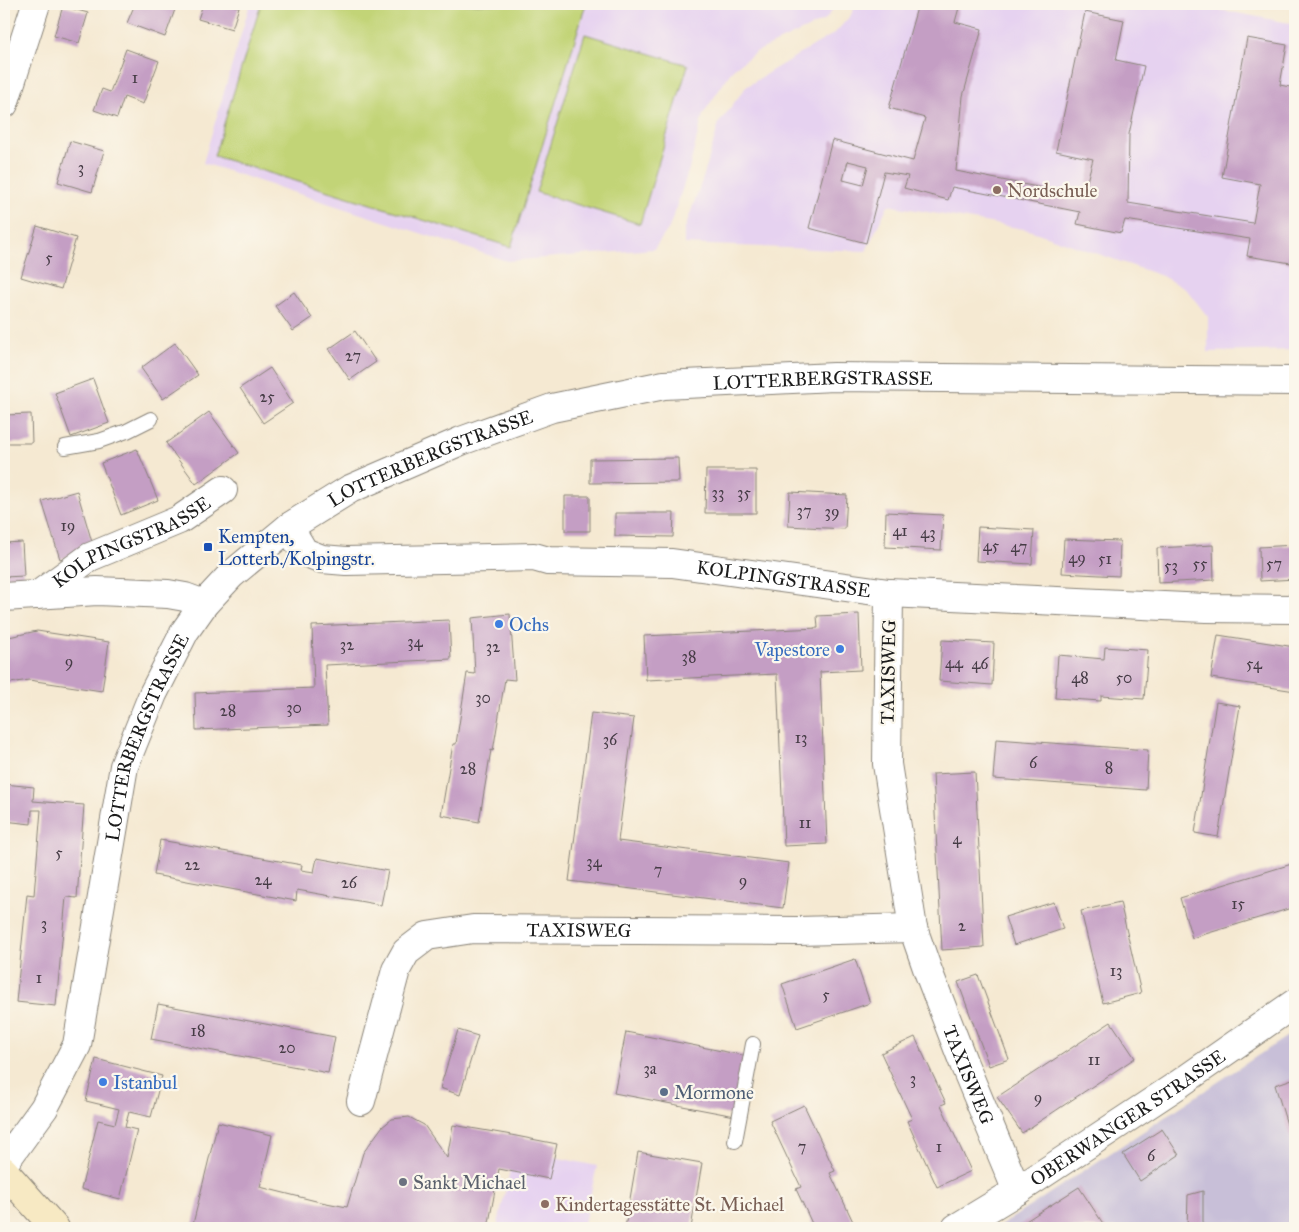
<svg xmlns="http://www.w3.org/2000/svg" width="1299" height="1232" font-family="'IM FELL Great Primer',serif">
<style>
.built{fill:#e6d2f0}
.industrial{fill:#c8bfd8}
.green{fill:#c2d477;stroke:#6f784a}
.building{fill:#c49ec4;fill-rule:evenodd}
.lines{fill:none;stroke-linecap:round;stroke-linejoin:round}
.service-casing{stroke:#888277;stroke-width:16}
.minor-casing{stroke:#888277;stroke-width:30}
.secondary-casing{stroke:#888277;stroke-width:30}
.service{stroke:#fff;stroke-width:14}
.minor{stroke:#fff;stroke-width:28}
.secondary{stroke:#f7e9c3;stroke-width:28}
.education-dot{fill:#8d6e63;stroke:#fbf7ec;stroke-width:2}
.transit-dot{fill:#1a4fb4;stroke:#fbf7ec;stroke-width:2}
.shop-dot{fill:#3f7fe0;stroke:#fbf7ec;stroke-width:2}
.service-dot{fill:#5c6f8a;stroke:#fbf7ec;stroke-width:2}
.worship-dot{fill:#6b7280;stroke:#fbf7ec;stroke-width:2}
.labels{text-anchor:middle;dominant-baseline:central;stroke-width:4.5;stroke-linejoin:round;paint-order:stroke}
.number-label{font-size:16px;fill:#463c46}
.education-label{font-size:19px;fill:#785e54;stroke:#fbf7ec;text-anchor:start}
.street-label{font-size:19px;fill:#1c1c1c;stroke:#fbf7ec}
.transit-label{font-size:19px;fill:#164399;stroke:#fbf7ec;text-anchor:start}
.shop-label{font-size:19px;fill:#366cbe;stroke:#fbf7ec;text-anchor:start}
.service-label{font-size:19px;fill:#4e5e75;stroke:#fbf7ec;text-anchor:start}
.worship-label{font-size:19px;fill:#5b616d;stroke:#fbf7ec;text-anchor:start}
</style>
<rect width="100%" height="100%" fill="#fbf7ec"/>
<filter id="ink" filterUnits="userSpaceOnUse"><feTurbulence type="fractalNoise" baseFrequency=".02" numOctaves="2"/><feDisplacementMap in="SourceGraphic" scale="10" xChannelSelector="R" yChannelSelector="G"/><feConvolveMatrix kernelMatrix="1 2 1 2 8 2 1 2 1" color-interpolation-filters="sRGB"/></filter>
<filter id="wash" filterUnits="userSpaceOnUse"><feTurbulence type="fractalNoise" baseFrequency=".0096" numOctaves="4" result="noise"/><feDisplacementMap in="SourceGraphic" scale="20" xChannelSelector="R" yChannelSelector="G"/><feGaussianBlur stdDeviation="1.12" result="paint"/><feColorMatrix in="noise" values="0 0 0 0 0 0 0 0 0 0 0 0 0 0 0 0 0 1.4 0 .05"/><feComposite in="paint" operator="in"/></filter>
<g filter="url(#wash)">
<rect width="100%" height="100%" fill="#f5e9d2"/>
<path class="built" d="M250,4H837L825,20L756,52L733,69L703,114L689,169L669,228L654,249L507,261L203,163Z
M855,4H1188L1295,24V350L1208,352V317L1187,290L1162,276L1029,230L888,205L866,251L684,244V231L704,175L719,123L746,87L771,71L835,33L851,15Z
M554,1157L597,1166L583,1228H497L510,1170L549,1179Z"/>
<path class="industrial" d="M1295,1031V1228H997Z"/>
<path class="green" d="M261,4H586L511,247L214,156Z
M585,34L688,65L640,224L536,192Z"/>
<g id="blocks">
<path class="building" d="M4,4H6V16H4Z
M135,4H177L165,37L127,23Z
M203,4H227L239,7L232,29L198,19Z
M918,4H960L955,22L982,29L963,96L956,171L1083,196L1093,159L1056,151L1085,12L1124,20L1116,60L1144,66L1129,134L1128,203L1253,223L1260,184L1222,177L1247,38L1287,45L1280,85L1295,88V248L1293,247L1291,263L1247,256L1250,239L1125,220L1121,233L1077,224L1080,212L952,187L948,200L904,188L908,176L884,172L866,243L809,228L832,140L913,161L925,118L889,108ZM848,161L868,166L863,185L843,180Z
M63,6L88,13L79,43L54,36Z
M126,49L159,61L143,104L124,97L117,118L94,110L102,89L110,92Z
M70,141L104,151L92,192L58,182Z
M37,226L76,238L61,289L21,277Z
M294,292L312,318L293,331L275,306Z
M355,331L376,362L350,380L329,349Z
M175,343L198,375L163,399L141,368Z
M270,368L293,403L263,423L240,388Z
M93,379L109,423L71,437L55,393Z
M209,412L239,453L196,484L166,443Z
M31,414L32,443H4V415Z
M137,449L158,500L121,515L101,463Z
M678,458L679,482L590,483V459Z
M706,470H756V513H705Z
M77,491L94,549L60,559L42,501Z
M790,492L847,495L845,529L788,526Z
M565,496H590V531H565Z
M886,512L943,515L941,550L885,547Z
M615,513H674L673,537L615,536Z
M978,527L1034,530L1032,564L976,561Z
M1064,539L1120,541L1119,576L1062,573Z
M22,542L24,576L4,577V543Z
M1213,545L1214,580L1158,583L1157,548Z
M1295,545V579L1260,581L1259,547Z
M510,614L515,680L505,679L493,751L491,750L479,822L441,815L453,744H456L467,673L475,674L472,618Z
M859,614L861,670L820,672L827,844L784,846L777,674L646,680L644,636L818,628L817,616Z
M449,620L451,659L325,665L328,725L196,730L195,693L314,688L312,626Z
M37,631L109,642L102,691L29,680L4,684V638Z
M1218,635L1295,647V691L1211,678Z
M942,640L994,643L992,685L939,681Z
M1105,647L1148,650L1144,699L1101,696V701L1055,698L1058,655L1104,659Z
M1216,702L1240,706L1218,837L1195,833Z
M591,713L634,718L618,841L789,863L783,908L569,881Z
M996,739L1148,750L1146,790L993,779Z
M975,772L984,947L942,950L933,774Z
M4,784L34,787L33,801L84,805L77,898L66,897L56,1006L16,1002L27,894L34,895L41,810H32L31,824L4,821Z
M160,840L302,865L301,870L314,872L317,858L388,871L381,905L297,890L296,901L154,875Z
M1295,863V907L1192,938L1180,898Z
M1054,902L1063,929L1014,945L1005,917Z
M1120,902L1141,993L1103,1003L1081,911Z
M855,959L870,1003L797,1028L782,984Z
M978,975L1009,1059L989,1066L958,982Z
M158,1004L335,1037L328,1073L151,1039Z
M1111,1022L1135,1058L1022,1133L997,1097Z
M458,1030L478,1036L460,1095L440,1088Z
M626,1032L747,1056L735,1116L614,1093Z
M915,1037L946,1103L941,1105L971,1171L937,1187L907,1121L912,1119L881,1053Z
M96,1059L162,1076L151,1117L129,1112L125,1127L137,1130L120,1199L81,1189L98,1120L115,1124L119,1109L86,1101Z
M1295,1078V1151L1275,1085Z
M804,1105L835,1171L830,1173L856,1228H814L796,1189L801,1187L770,1121Z
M409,1117L424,1125L447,1158L453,1125L506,1134L557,1144L549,1179L499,1169L488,1228H192L218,1122L272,1135L260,1187L316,1201L347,1207L363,1153L382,1127L392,1119Z
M1162,1129L1179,1155L1140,1181L1123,1154Z
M638,1152L702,1163L691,1228H625Z
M1079,1187L1106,1228H1015Z
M1203,1191V1228H1187L1188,1195Z"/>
</g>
</g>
<g filter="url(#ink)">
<use href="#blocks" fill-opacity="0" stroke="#888277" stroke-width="1"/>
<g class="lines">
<defs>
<path id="service" d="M65,447L99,441L127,431L151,419
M735,1141L753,1044"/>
<g id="minor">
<path d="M4,104L36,4"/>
<path id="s1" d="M289,527L304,552L322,559L346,561L534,557L548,561L672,563L889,593L1206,608L1295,609"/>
<path id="s2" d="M889,593L887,764L913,928L928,971L964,1064L1017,1191"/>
<path id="s3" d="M38,595L90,557L179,520L223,490"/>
<path d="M4,597L97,591L168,594L185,597L204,604"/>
<path id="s4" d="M361,1101L396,970L406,952L427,936L473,929L798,931L913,928"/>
<path id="s5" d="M4,1163L44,1108L77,1045L124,766L153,694L185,631L204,604L231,575L289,527L350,489L461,441L552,408L664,385L834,377L1295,381"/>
<path id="s6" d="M956,1228L1017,1191L1179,1084L1295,1003"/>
</g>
<path id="secondary" d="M4,1171L55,1228"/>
</defs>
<use href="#service" class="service-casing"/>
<use href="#minor" class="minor-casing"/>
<use href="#secondary" class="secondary-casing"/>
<use href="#service" class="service"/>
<use href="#minor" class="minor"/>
<use href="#secondary" class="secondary"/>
</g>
</g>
<g class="education-dot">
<circle cx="997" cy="190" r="5"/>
<circle cx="545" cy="1204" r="5"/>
</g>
<rect class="transit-dot" x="203" y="542" width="10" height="10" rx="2.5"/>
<g class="shop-dot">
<circle cx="499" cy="624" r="5"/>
<circle cx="840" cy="649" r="5"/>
<circle cx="103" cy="1082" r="5"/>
</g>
<circle class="service-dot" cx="664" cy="1092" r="5"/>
<circle class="worship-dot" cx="403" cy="1182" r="5"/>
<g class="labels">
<g class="number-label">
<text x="135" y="77">1</text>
<text x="81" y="167">3</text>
<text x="49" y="257">5</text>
<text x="353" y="355">27</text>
<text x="267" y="396">25</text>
<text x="718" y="492">33</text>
<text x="744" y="492">35</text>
<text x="804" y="510">37</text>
<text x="832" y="511">39</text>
<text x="68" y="525">19</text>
<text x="900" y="530">41</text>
<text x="928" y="532">43</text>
<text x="991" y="545">45</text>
<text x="1019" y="546">47</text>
<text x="1077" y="557">49</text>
<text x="1105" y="558">51</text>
<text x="1200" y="563">55</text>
<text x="1274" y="563">57</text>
<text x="1171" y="565">53</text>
<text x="415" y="641">34</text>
<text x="347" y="644">32</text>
<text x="493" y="646">32</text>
<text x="689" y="656">38</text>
<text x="69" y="661">9</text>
<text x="954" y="662">44</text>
<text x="980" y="663">46</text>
<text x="1254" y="663">54</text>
<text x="1080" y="677">48</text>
<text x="1124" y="677">50</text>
<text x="483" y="697">30</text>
<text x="294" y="707">30</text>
<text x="228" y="710">28</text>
<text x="801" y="737">13</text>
<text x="610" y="739">36</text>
<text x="1033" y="762">6</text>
<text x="1109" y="767">8</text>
<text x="468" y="768">28</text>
<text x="805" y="822">11</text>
<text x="957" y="838">4</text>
<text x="59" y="852">5</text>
<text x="594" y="861">34</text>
<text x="192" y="864">22</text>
<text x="658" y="869">7</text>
<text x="263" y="879">24</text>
<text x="743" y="880">9</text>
<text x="349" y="882">26</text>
<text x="1238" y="903">15</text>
<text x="44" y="923">3</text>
<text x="962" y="925">2</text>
<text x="1116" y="970">13</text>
<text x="39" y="977">1</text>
<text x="826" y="994">5</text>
<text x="198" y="1030">18</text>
<text x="287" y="1047">20</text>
<text x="1094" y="1059">11</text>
<text x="650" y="1068">3a</text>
<text x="913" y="1078">3</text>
<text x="1038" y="1097">9</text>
<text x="802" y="1146">7</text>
<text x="939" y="1146">1</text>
<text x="1151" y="1155">6</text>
</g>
<g class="education-label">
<text x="1007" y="190">Nordschule</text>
<text x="555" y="1204">Kindertagesstätte St. Michael</text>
</g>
<g class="street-label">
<text stroke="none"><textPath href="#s5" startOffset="1281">LOTTERBERGSTRASSE</textPath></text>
<text stroke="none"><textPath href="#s5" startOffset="876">LOTTERBERGSTRASSE</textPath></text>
<text stroke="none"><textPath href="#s3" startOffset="108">KOLPINGSTRASSE</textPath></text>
<text stroke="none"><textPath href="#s1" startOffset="512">KOLPINGSTRASSE</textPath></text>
<text transform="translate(888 672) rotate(-89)">TAXISWEG</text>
<text stroke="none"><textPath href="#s5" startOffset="456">LOTTERBERGSTRASSE</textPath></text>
<text stroke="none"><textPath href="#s4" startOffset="335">TAXISWEG</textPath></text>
<text stroke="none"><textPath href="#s2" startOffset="494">TAXISWEG</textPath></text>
<text stroke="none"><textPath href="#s6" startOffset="204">OBERWANGER STRASSE</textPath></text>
</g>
<g class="transit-label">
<text x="218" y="536">Kempten,<tspan x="218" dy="22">Lotterb./Kolpingstr.</tspan></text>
</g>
<g class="shop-label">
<text x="509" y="624">Ochs</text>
<text x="830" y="649" text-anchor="end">Vapestore</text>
<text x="113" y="1082">Istanbul</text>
</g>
<g class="service-label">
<text x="674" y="1092">Mormone</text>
</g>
<g class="worship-label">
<text x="413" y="1182">Sankt Michael</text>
</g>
</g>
<rect width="1299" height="1232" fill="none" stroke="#fbf7ec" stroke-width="20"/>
</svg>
